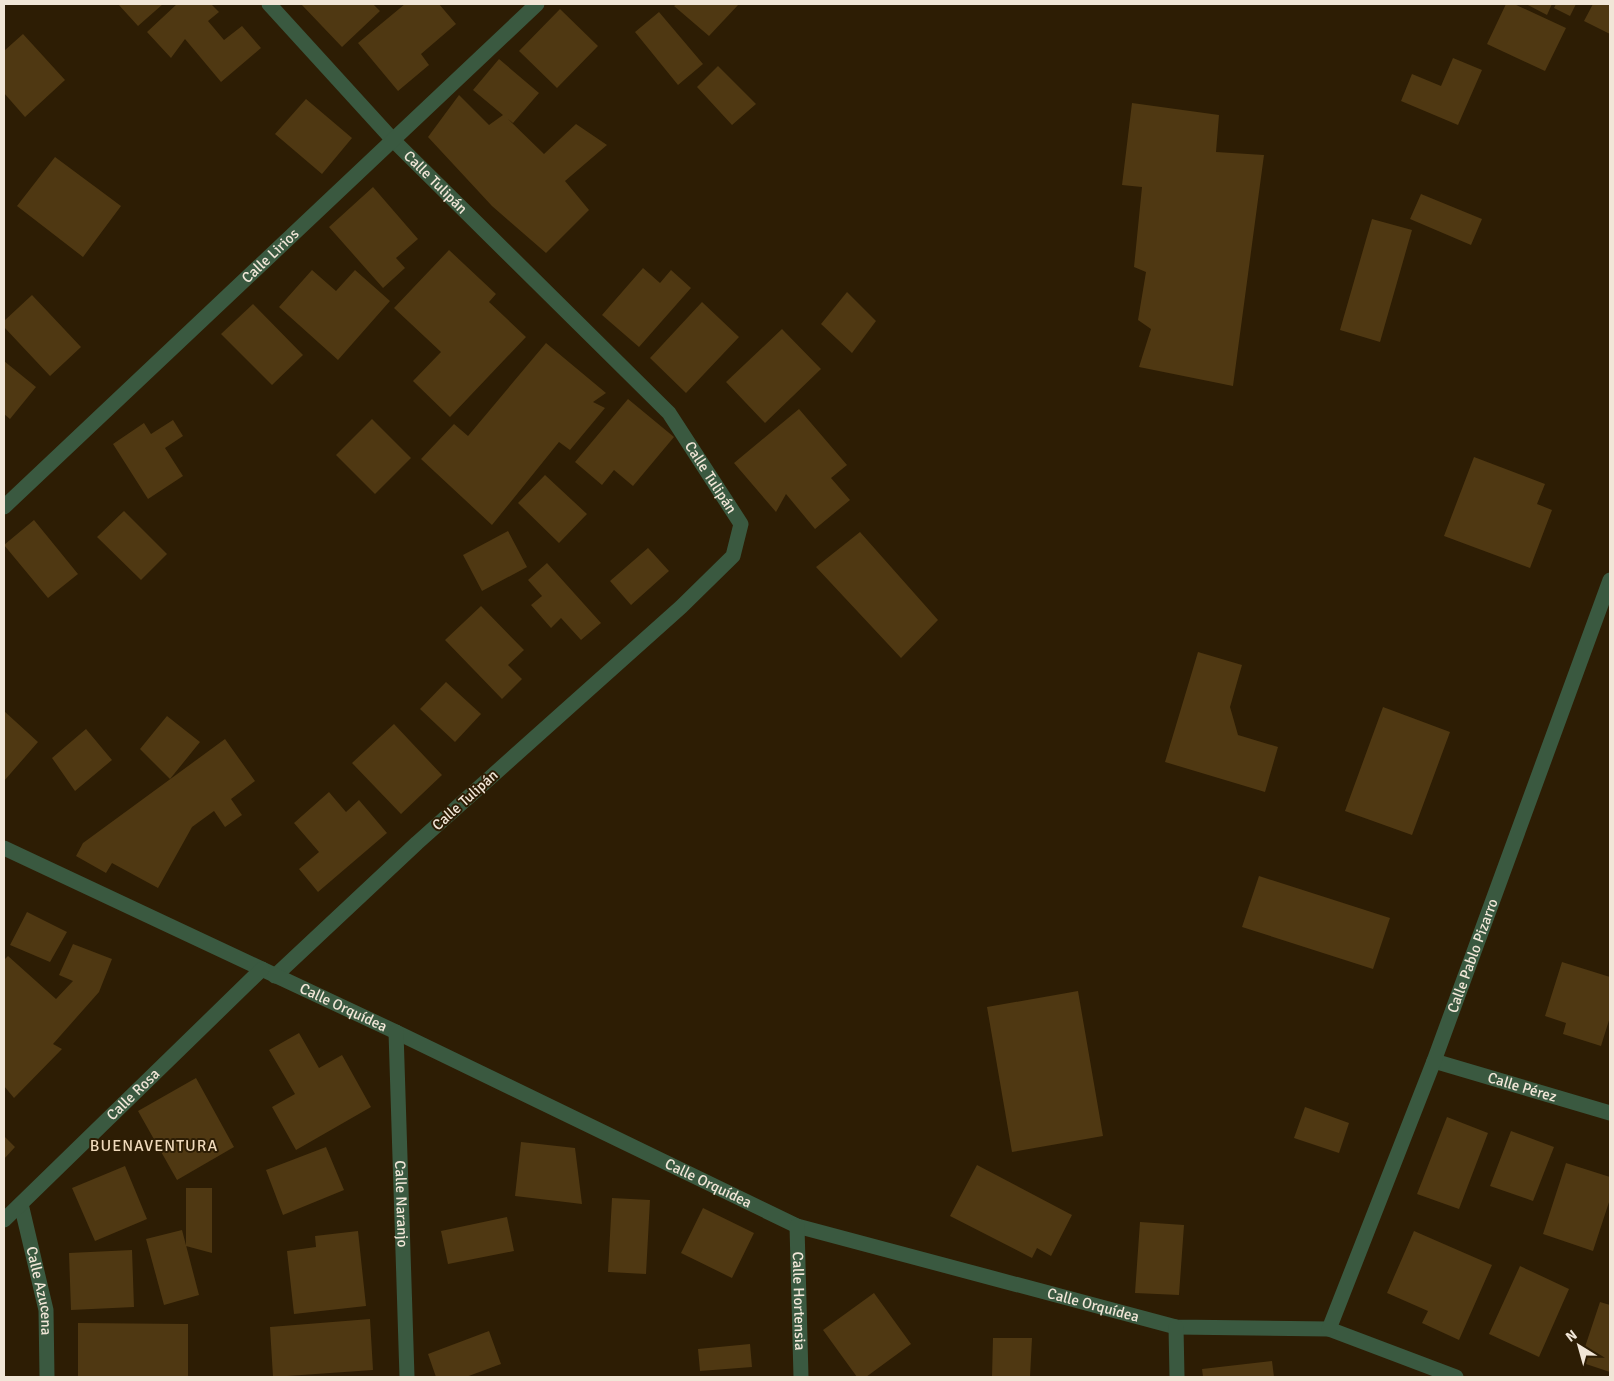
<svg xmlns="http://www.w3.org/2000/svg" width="1614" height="1381" font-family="Signika,sans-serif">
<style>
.building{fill:#4f3812}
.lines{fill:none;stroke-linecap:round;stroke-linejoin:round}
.minor{stroke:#3a5940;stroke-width:15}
.labels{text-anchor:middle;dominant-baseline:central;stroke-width:4;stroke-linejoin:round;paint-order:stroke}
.street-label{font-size:15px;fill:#f1e6d7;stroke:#2d1d04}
.neighbourhood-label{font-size:16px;letter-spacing:1px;fill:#f0dabc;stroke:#2d1d04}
</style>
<rect width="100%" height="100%" fill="#2d1d04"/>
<path class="building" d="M118,4H163L138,26Z
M177,4H211L219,12L208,21L224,40L242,26L261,48L221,82L185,39L171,58L147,32Z
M301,4H373L380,11L342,47Z
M405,4H439L456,24L421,54L429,65L398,91L358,43Z
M677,4H739L709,36L674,6Z
M1506,4H1514L1566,28L1545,71L1487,44Z
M1526,4H1552L1547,15Z
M1556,4H1576L1570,16L1554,8Z
M1593,4H1610V34L1584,21Z
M560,9L598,46L557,88L519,51Z
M659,12L703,64L678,85L635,32Z
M23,34L65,80L25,117L4,93V51Z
M1453,58L1482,70L1458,125L1401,101L1412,74L1441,86Z
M499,59L539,93L513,123L508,119L544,154L576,124L607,145L565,181L589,210L546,253L492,206L428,137L459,95L489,125L503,115L473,90Z
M718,66L756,104L732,125L697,87Z
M306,99L352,138L322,174L275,134Z
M1132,103L1219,115L1216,152L1264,155L1233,386L1139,367L1151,329L1138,320L1146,272L1134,267L1142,187L1122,185Z
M55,157L121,206L83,257L17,206Z
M373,187L418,239L396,258L405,268L383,288L329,227Z
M1421,194L1482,219L1471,245L1410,219Z
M1372,219L1412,230L1380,342L1340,330Z
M449,250L496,294L489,302L526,337L450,417L413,381L441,352L394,308Z
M643,268L660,283L671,270L691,288L639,347L602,315Z
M312,270L336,291L355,270L390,301L338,360L279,307Z
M847,292L876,321L852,353L821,324Z
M32,295L81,347L50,376L4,327V321Z
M702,302L739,337L686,393L650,358Z
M253,304L303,355L272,385L221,334Z
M782,329L821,369L765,423L726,382Z
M546,343L606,393L593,402L605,408L570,450L559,442L492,525L421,459L454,424L468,436Z
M4,361L36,387L10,419L4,414Z
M628,399L674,437L633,486L614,470L602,485L575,462Z
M799,409L847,465L831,478L850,500L815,529L786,494L776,512L734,463Z
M372,419L411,458L375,494L336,455Z
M173,420L183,436L165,448L183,476L148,499L113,444L144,423L151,434Z
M1474,457L1545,484L1537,504L1552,510L1530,568L1444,536Z
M545,475L587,514L559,543L518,503Z
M124,511L167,554L141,580L97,537Z
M34,520L78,574L48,598L4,545Z
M508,531L527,567L482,591L463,555Z
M860,532L938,620L901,658L816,567Z
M648,548L669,571L631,605L610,581Z
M547,563L601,623L581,640L561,618L551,628L531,605L542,596L528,580Z
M481,606L524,650L508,665L522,679L502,699L445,640Z
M1198,652L1242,665L1230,707L1238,735L1278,747L1265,792L1165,762Z
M446,682L481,714L455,742L420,709Z
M1383,707L1450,732L1412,835L1345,811Z
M4,711L38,742L4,781Z
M167,716L200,742L170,779L140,749Z
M394,724L442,775L401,814L352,763Z
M86,729L112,760L75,791L52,758Z
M225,739L255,781L231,799L242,815L225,827L214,811L192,827L158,888L112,863L106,873L76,856L83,843Z
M329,792L346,812L359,800L387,833L318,892L299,869L319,852L294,823Z
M1259,876L1390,918L1373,969L1242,927Z
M27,912L67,932L50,962L10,945Z
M73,944L112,959L99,992L53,1044L62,1049L14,1098L4,1086V960L8,956L56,999L73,981L59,975Z
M1562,962L1610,977V1017L1601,1046L1563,1034L1566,1023L1545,1016Z
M1078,991L1103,1136L1012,1152L987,1007Z
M299,1033L319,1068L342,1055L371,1107L296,1150L272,1107L295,1094L269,1050Z
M196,1078L234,1147L177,1180L138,1111Z
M1305,1107L1349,1123L1339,1153L1294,1138Z
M1447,1117L1488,1133L1459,1209L1417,1194Z
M1511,1131L1554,1147L1533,1201L1490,1186Z
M4,1136L15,1147L4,1159Z
M521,1142L575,1148L582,1204L515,1196Z
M326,1147L344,1190L283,1215L266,1170Z
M1566,1163L1610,1177V1199L1593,1251L1543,1234Z
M977,1165L1072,1215L1051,1256L1037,1248L1032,1258L950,1216Z
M125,1166L147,1219L95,1241L72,1188Z
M186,1188H212V1253L186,1246Z
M612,1198L650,1200L646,1274L608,1272Z
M703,1208L754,1233L732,1278L681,1253Z
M507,1217L514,1251L448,1264L441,1231Z
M1140,1222L1184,1225L1179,1295L1135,1293Z
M182,1230L199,1295L164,1305L146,1239Z
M358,1231L366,1306L294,1314L287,1251L316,1247L315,1236Z
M1414,1231L1492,1265L1459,1340L1422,1323L1428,1311L1387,1293Z
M132,1250L134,1307L71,1310L69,1253Z
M1520,1266L1569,1289L1539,1357L1489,1334Z
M874,1293L911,1344L866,1377H857L823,1330Z
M1600,1302L1610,1305V1372L1580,1362Z
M370,1319L373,1370L273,1377L270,1327Z
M78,1323L188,1324V1377H78Z
M489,1331L501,1364L466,1377H436L428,1354Z
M993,1338H1032L1030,1377H992Z
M750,1344L752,1367L700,1371L698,1349Z
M1272,1361L1274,1377H1203L1202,1369Z"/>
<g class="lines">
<g class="minor">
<path id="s1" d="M269,4L393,140L669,413L741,524L733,556L681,607L417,843L275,976"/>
<path id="s2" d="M4,507L537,4"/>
<path id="s3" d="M4,848L396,1032L797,1226L1176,1327L1329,1329L1456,1377"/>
<path id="s4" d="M396,1032L407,1377"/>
<path id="s5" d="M1434,1061L1610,1113"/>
<path id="s6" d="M21,1204L46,1310L47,1377"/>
<path id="s7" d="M4,1220L262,969"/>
<path id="s8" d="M797,1226L801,1377"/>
<path d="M1176,1327L1177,1377"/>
<path id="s9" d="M1329,1329L1434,1061L1610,580"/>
</g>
</g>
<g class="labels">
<g class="street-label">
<text stroke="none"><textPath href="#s1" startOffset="244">Calle Tulipán</textPath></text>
<text stroke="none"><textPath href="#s2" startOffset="366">Calle Lirios</textPath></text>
<text stroke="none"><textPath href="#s1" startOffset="649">Calle Tulipán</textPath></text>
<text transform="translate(465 800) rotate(-42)">Calle Tulipán</text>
<text stroke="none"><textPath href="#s9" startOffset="400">Calle Pablo Pizarro</textPath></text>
<text stroke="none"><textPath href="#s3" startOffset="375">Calle Orquídea</textPath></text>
<text stroke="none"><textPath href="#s5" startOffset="92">Calle Pérez</textPath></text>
<text stroke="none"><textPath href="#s7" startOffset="180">Calle Rosa</textPath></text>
<text stroke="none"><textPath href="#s3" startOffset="780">Calle Orquídea</textPath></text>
<text stroke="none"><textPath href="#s4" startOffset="172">Calle Naranjo</textPath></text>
<text stroke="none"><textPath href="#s6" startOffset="89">Calle Azucena</textPath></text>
<text stroke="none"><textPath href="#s8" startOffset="75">Calle Hortensia</textPath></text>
<text stroke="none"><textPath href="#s3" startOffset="1185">Calle Orquídea</textPath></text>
</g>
<g class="neighbourhood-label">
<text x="154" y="1146">BUENAVENTURA</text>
</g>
</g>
<rect width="1614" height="1381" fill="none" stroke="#f1e6d7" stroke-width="10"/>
<g transform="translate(1579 1346) rotate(323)" stroke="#2d1d04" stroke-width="4" paint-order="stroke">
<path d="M0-4L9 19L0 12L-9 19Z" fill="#f1e6d7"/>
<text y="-8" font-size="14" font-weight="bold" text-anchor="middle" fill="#f1e6d7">N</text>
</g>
</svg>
